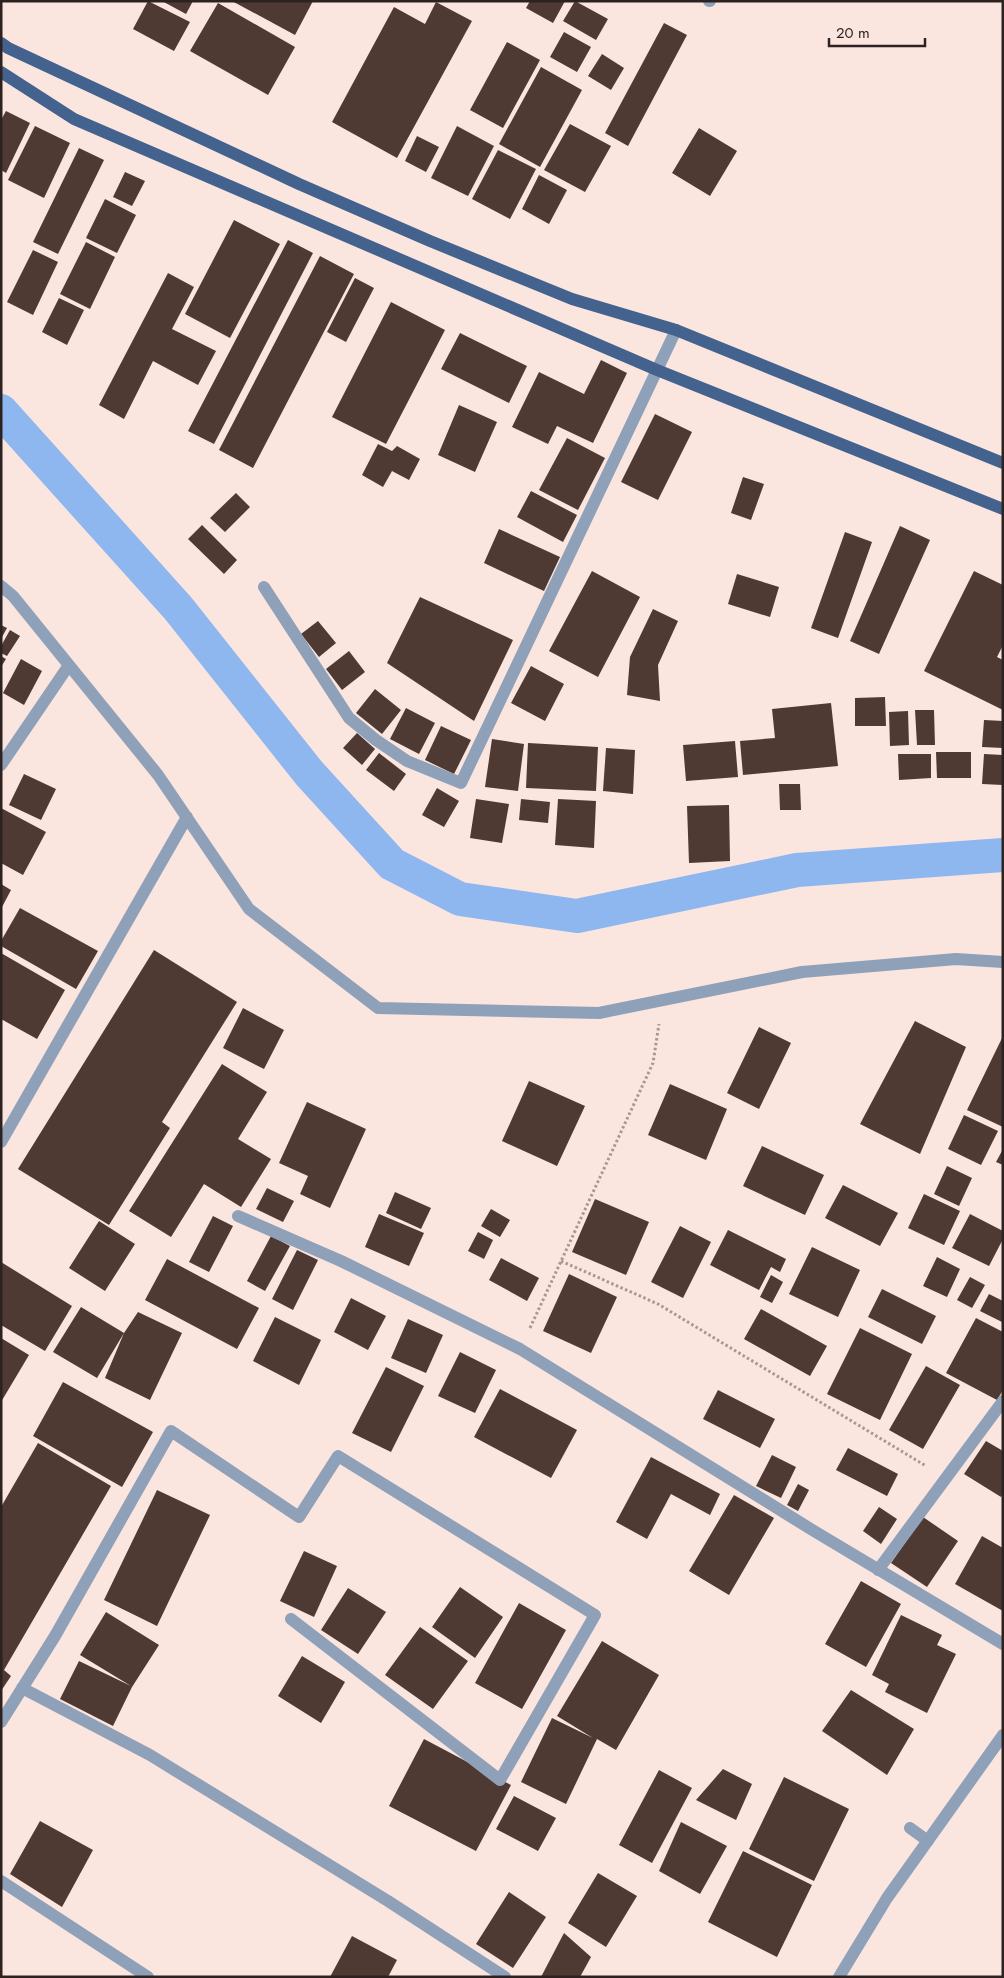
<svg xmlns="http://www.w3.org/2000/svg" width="1004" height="1978" font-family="Jost,sans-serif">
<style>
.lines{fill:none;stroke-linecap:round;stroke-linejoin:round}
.canal{stroke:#8eb6ef;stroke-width:34}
.building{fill:#4f3933}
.path{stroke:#a99793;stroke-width:3;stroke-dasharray:2.5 2.5;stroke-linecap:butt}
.minor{stroke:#8fa0b9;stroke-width:12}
.major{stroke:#43628d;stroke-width:12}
</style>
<rect width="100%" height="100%" fill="#fbe5df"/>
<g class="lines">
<path class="canal" d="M1,411L178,608L309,773L392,864L460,899L577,916L797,870L1003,855"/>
</g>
<path class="building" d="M148,1L190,22L174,51L133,29Z
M162,1H193L186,14Z
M232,1H313L295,35Z
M530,1H565L553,23L526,8Z
M575,1L608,19L596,40L563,21Z
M436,2L472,21L397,158L332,122L394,7L425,24Z
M218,3L295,47L268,95L190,51Z
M664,23L687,35L628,146L605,133Z
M564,32L591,47L577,72L550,57Z
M507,42L540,60L503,128L470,110Z
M602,54L624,68L611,90L588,76Z
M541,67L582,90L540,167L499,144Z
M6,111L30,123L6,173L1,170V120Z
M570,124L611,146L585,192L544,170Z
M35,126L70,143L44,198L8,180Z
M457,126L494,146L468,196L431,178Z
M699,128L737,151L710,196L672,173Z
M417,136L439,147L426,172L405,161Z
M79,148L104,160L58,254L33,242Z
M498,150L536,169L510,219L472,199Z
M125,172L145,181L132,206L113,197Z
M539,175L567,190L549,224L522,209Z
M105,199L136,215L117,253L86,238Z
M234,220L280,244L230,338L185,314Z
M288,240L313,253L214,444L188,431Z
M86,242L115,257L90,309L60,294Z
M33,250L58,262L33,315L7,302Z
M320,256L354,274L253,468L219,450Z
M168,273L194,287L172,329L216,351L198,385L153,361L124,419L99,405Z
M355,278L374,288L346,342L327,332Z
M59,298L84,310L67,345L42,332Z
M391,302L445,330L386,444L332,417Z
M460,333L527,366L509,403L441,369Z
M601,360L627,373L593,443L557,426L548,444L512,427L539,372L584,394Z
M459,405L497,422L475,472L438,455Z
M655,414L692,432L658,500L621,482Z
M567,438L605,458L578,510L539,490Z
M378,444L392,451L397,446L420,459L409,480L392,471L383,487L362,475Z
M743,477L764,484L751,520L731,513Z
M531,491L577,515L563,542L517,517Z
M236,493L250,507L225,532L210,518Z
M202,525L237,560L224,574L188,539Z
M900,526L930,540L879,654L850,641Z
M499,529L560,557L544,591L484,563Z
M845,532L872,542L838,638L811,628Z
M592,571L640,597L598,677L549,651Z
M974,571L1003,585V645L997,657L1003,660V710L924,671Z
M737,574L779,587L770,617L728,604Z
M420,597L513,640L474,721L387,663Z
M653,609L678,621L658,665L660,701L627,695L630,657Z
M318,621L336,643L319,657L301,634Z
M1,625L7,628L1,639Z
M10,630L20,636L7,656L1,653V646Z
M349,651L365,672L342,690L326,669Z
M1,656L6,659L1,667Z
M21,659L42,671L24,705L3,693Z
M531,666L564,684L545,721L511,703Z
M375,689L401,710L382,734L356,713Z
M885,697L886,726H855V698Z
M831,703L838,766L743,775L740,741L775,738L772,709Z
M406,708L435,723L419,754L390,739Z
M915,710H934L935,745H917Z
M908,711L909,745L890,746L889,712Z
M984,720L1003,721V748L982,747Z
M441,726L471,740L454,774L425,760Z
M357,733L375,749L362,765L343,748Z
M492,739L524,744L518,791L485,787Z
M735,741L738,777L686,781L683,745Z
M528,743L598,747L596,791L526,788Z
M606,748L635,750L633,794L603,791Z
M936,752H971V778H937Z
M379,753L406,774L394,791L366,770Z
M898,754H931V778L899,780Z
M984,754L1003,755V785L982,784Z
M24,774L56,789L41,820L9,805Z
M779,784H800L801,810H780Z
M437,788L459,801L444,827L422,815Z
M476,799L509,804L502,843L470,838Z
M521,799L550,802L548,823L519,820Z
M558,799L596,801L594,848L555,845Z
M729,805L730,861L689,863L687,806Z
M1,808L46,832L23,875L1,863Z
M1,884L11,890L1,909Z
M20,908L98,951L76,989L1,946V941Z
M154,950L237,1002L162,1122L170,1128L109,1225L18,1169Z
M1,953L65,990L37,1039L1,1019Z
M243,1008L284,1030L264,1069L223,1048Z
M915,1021L966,1047L920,1154L860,1124Z
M759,1027L791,1043L759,1109L727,1093Z
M1003,1036V1127L967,1110Z
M222,1064L267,1092L238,1139L271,1159L241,1207L204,1184L171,1237L129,1211Z
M529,1081L585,1106L557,1166L502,1141Z
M670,1084L727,1109L706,1160L648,1135Z
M307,1102L366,1129L330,1208L300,1194L308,1176L279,1163Z
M964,1115L998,1131L981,1165L948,1149Z
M762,1146L824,1175L805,1215L743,1186Z
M1003,1149V1165L996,1162Z
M947,1166L972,1178L959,1206L934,1194Z
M843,1185L898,1213L880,1246L825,1218Z
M267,1188L294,1201L283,1222L256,1209Z
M395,1192L431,1208L421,1229L386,1213Z
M924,1194L960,1211L944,1245L908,1228Z
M595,1199L649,1222L626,1275L572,1252Z
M491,1209L510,1220L500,1237L481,1226Z
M379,1214L424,1233L409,1266L365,1247Z
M970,1214L1003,1231V1239L989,1266L952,1248Z
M213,1216L233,1226L209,1272L189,1262Z
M99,1221L135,1244L105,1291L69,1268Z
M680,1226L711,1242L683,1298L651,1282Z
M728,1230L786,1259L780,1272L771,1267L759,1290L710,1265Z
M478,1232L493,1240L484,1259L468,1251Z
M271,1236L290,1246L265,1291L247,1281Z
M812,1247L860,1270L838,1317L789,1294Z
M297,1250L318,1260L293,1310L272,1299Z
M937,1257L960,1269L947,1297L923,1286Z
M501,1258L539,1278L527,1301L489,1280Z
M167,1259L259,1308L237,1349L145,1300Z
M1,1262L72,1306L45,1351L1,1325Z
M569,1274L617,1297L591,1353L543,1331Z
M771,1275L783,1282L772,1303L760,1297Z
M970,1277L985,1285L972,1308L957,1300Z
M882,1289L936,1316L922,1344L868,1317Z
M989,1294L1003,1301L1002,1322L980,1311Z
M351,1298L386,1316L368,1350L334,1332Z
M81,1307L124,1333L97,1378L53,1352Z
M761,1309L827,1346L810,1376L744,1339Z
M138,1312L182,1333L150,1400L105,1378L124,1333Z
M275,1317L321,1340L299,1385L253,1361Z
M976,1318L1003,1332V1390L997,1400L946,1373Z
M408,1319L443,1335L426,1373L391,1358Z
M860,1328L912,1354L880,1420L827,1394Z
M1,1338L29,1355L1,1402Z
M460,1352L496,1370L475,1413L438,1396Z
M926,1366L960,1385L923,1449L889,1430Z
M386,1367L424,1386L391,1452L352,1433Z
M63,1382L153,1432L122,1487L33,1436Z
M500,1389L577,1430L551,1478L474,1437Z
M718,1390L775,1419L760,1448L703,1419Z
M986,1441L1003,1451V1493L1001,1497L964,1474Z
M38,1443L111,1486L4,1670L11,1676L1,1691V1507Z
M848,1448L898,1474L887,1496L836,1470Z
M772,1455L796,1467L781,1498L756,1486Z
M651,1457L720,1494L710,1515L671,1494L647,1539L616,1522Z
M798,1484L809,1490L798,1511L787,1505Z
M157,1490L210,1515L157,1626L104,1600Z
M734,1495L774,1518L729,1595L689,1571Z
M879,1507L897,1519L881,1544L863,1531Z
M923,1517L958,1541L927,1587L891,1563Z
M982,1536L1003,1548V1611L955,1584Z
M304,1551L337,1566L314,1617L280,1601Z
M861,1581L901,1604L866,1667L825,1644Z
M460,1587L503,1617L475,1658L432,1627Z
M348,1588L386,1612L358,1654L321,1630Z
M519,1603L566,1630L522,1709L475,1683Z
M106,1612L159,1645L132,1687L113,1726L60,1699L79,1661L131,1686L80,1655Z
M901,1615L942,1635L937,1645L956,1654L927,1713L885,1692L889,1684L872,1675Z
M420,1627L468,1661L433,1709L385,1675Z
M602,1641L659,1675L616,1750L597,1739L566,1804L521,1782L552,1718L593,1738L557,1716Z
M302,1656L345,1682L321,1723L278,1696Z
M851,1690L914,1729L887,1775L822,1731Z
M424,1739L511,1785L476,1851L389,1806Z
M723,1769L752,1784L736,1820L696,1800Z
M659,1770L692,1788L652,1863L619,1845Z
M784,1777L849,1809L814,1881L749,1849Z
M514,1796L556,1818L538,1851L496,1829Z
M40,1821L93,1850L62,1907L10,1874Z
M681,1822L727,1846L700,1894L659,1871Z
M743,1851L812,1885L777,1957L708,1922Z
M598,1873L637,1896L606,1947L568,1923Z
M509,1892L546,1917L513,1968L476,1944Z
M564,1933L591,1957L580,1977H541Z
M352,1936L397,1960L388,1977H330Z"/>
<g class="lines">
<path class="path" d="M561,1261L658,1304L926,1466
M530,1328L653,1063L659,1024"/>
<path class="minor" d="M709,1H710
M1,586L13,596L158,775L249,909L378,1008L599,1013L802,972L956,959L1003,962
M264,587L349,718L376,740L407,761L461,783L676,330
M1,765L69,665
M1,1142L187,817
M238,1216L341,1261L520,1349L814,1531L1003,1644
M878,1570L1003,1401
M22,1688L150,1755L388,1901L505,1977
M1,1722L55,1636L171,1431L299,1517L338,1456L595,1615L500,1780L291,1619
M910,1828L928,1841
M1,1881L148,1977
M839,1977L887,1898L1003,1735"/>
<path class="major" d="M1,43L8,48L299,184L430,241L572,299L676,330L1003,463
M1,72L74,119L657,370L1003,509"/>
</g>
<rect width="1004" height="1978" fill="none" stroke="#2d2220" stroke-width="5"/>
<path d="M829 38v8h96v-8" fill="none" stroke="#2d2220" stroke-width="2.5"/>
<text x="836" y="38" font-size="15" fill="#2d2220" stroke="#fbe5df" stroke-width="4" paint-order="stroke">20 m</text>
</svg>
